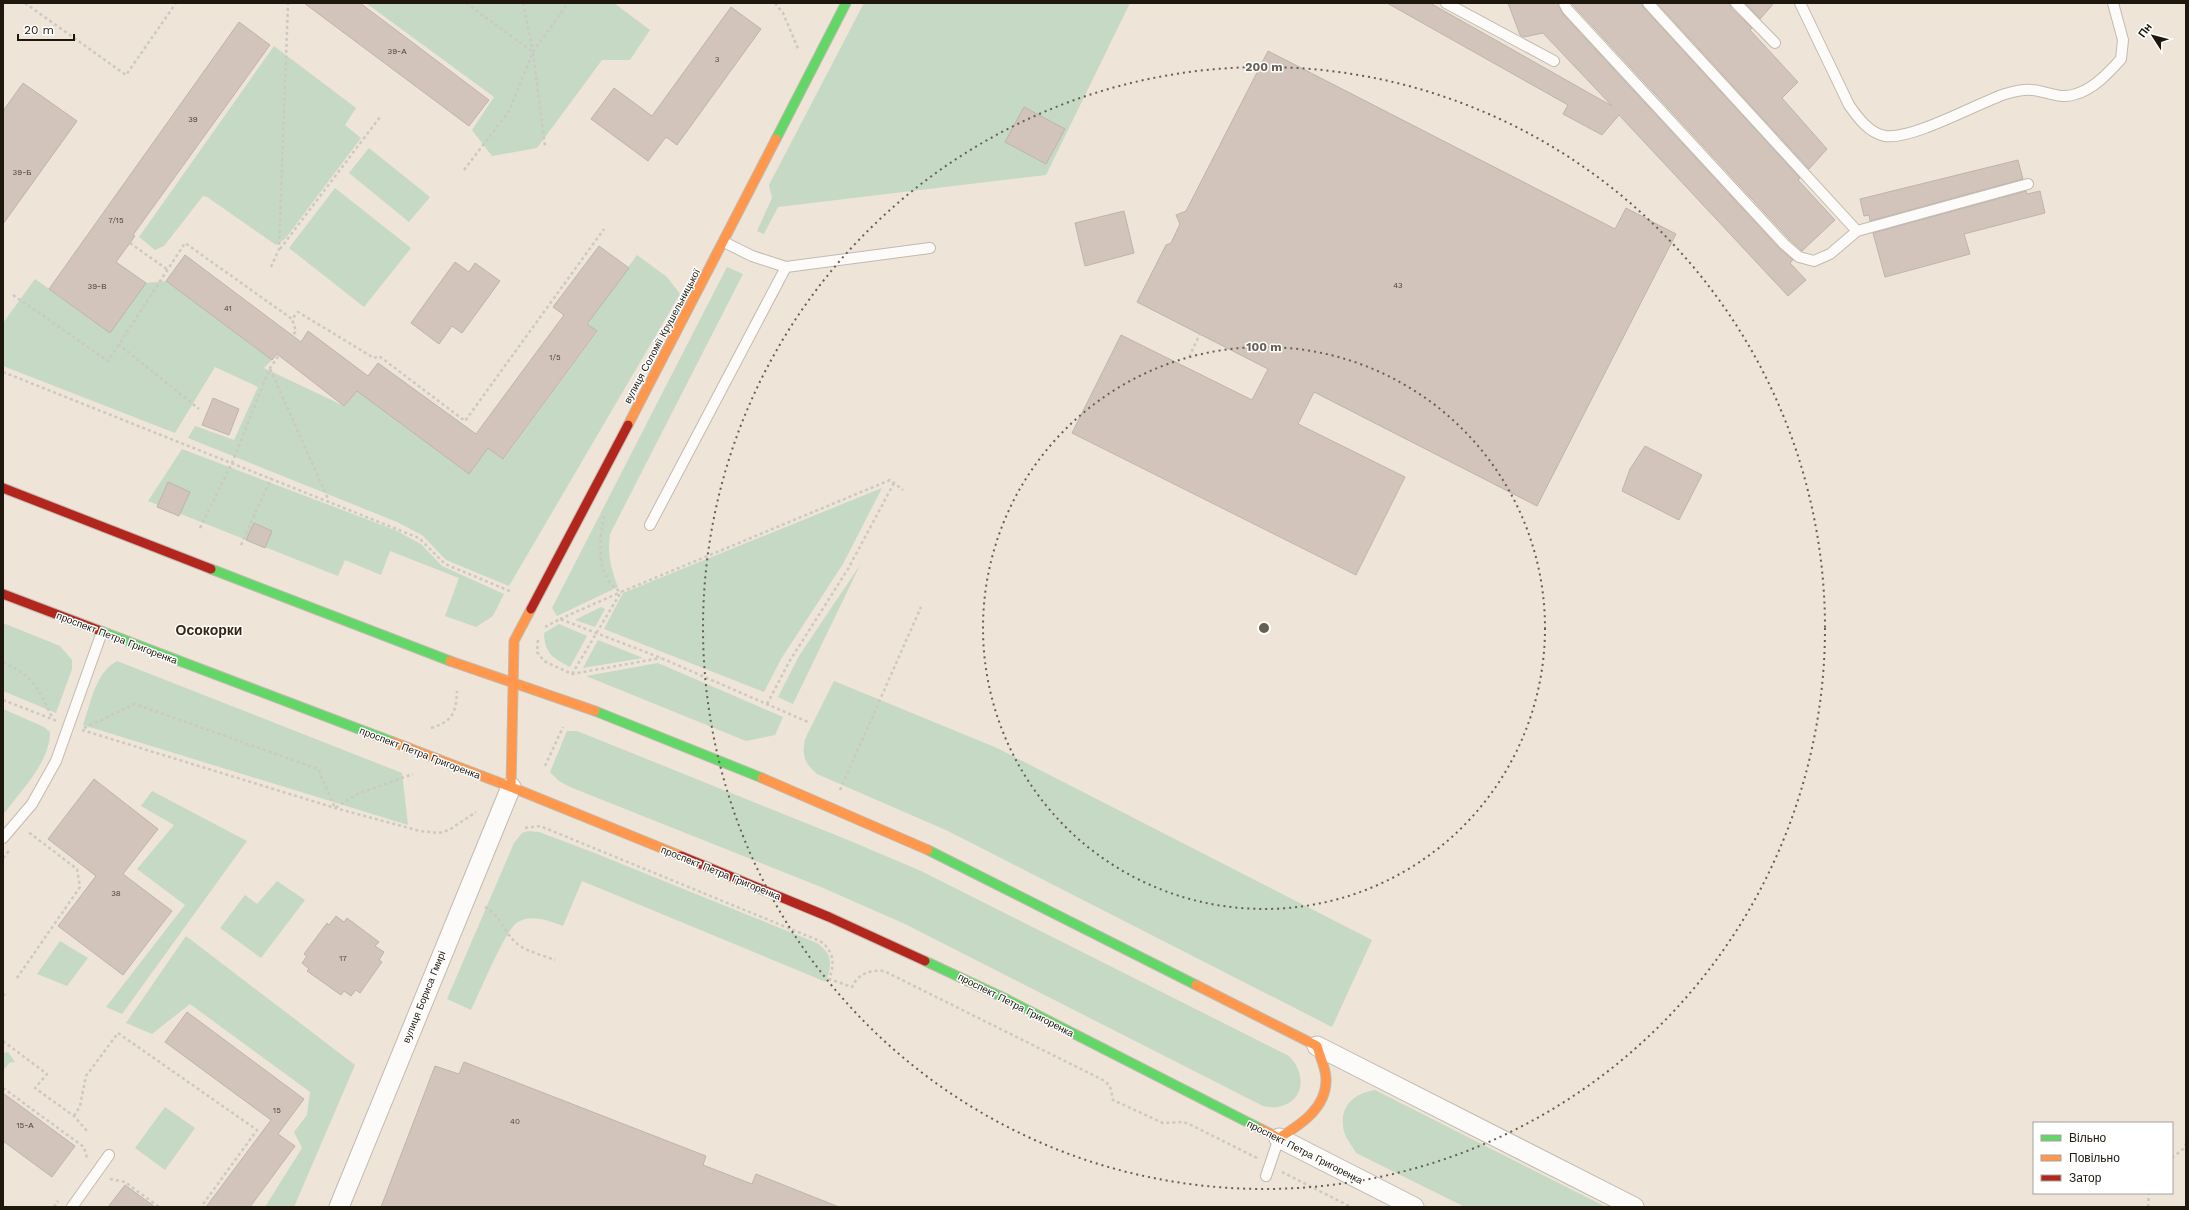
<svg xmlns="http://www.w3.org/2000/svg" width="2189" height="1210" font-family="'Work Sans',sans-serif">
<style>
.green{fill:#c5d9c5}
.building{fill:#d2c4ba;stroke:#beb4ad}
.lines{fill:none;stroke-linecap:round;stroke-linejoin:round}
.lane-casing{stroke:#c2bab0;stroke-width:12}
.street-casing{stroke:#c2bab0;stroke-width:21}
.fast-casing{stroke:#c2bab0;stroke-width:11}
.slow-casing{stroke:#c2bab0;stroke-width:11}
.jam-casing{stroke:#c2bab0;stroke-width:11}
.path{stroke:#ccc9c4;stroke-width:2.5;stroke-dasharray:3 3;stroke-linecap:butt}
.lane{stroke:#fcfbf9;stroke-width:10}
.street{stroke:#fcfbf9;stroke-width:19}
.fast{stroke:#63d668;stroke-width:9}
.slow{stroke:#ff974d;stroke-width:9}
.jam{stroke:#b3261e;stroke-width:9}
.ring{fill:none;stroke:#665f54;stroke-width:2;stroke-dasharray:2 4}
.labels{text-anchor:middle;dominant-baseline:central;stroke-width:3;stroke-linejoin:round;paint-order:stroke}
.number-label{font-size:8px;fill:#4a4239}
.street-label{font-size:10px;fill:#1d170e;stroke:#fff}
.district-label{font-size:14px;font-weight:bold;fill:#362714;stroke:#fff}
.centre{fill:#665f54;stroke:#fff;stroke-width:2}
.ring-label{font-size:12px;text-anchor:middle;font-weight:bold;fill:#665f54;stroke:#fff;stroke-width:3;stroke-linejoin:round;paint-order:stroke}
</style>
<rect width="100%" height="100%" fill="#eee4d7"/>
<path class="green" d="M366,3H614L650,30L630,60H602L537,148L492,156L472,130L494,97Z
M864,3H1130L1046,175L778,207L764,234L757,231L772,198L769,185Z
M274,46L356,108L345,125L361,138L285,239L276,245L207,197L203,196L164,246L155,250L139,237Z
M369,148L430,197L409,222L349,173Z
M335,188L411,248L364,307L289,248Z
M637,255L667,277L680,294L509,586L446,560L422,535L397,522L188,438L195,426L234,440L258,387L215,367L175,433L3,366V323L35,279L110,332L146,283L166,281L272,360L264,368L344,406L357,391L469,474L488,448L504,459L597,332L587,324Z
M727,267L743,274L610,534C607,553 611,569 618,587L557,616L552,608Z
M182,449L395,530L421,544L442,566L504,594L493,616L476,627L445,616L459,578L390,551L381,575L345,560L338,576L148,501Z
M882,488L843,564L781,659L764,692L604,629L623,593Z
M860,565L793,704L778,697L799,656Z
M601,607L605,609L595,627L575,620Z
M3,623L60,646L72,660V669L56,713L3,691Z
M559,624L587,636L570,667C553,658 545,654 544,633Z
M598,640L643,658L583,668Z
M117,661L402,773L408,825L83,725C91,703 95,673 117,661Z
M658,663L783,717L775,735L746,741L586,676Z
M834,681L997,748L1372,940L1332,1027L948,831L817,774C804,762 802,757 805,739Z
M3,709L44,727L50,732C50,763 20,791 3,815Z
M567,731H577L848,840L921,871L1289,1056C1306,1073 1306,1101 1278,1107C1274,1108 1268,1107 1263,1106L905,924L821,887L570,787L559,781L550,772Z
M152,791L247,841L122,1014L106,1007L185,905L137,869L174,825L141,806Z
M528,831L539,832L592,852L817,943C833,954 832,965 826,982L582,881L563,926C549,921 532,914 518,922C506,928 479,994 471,1010L447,999L514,843L522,833Z
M277,881L305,900L261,958L220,928L245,895L257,904Z
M186,936L355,1065L294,1207H265L302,1148L294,1132L307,1115L310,1092L190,1004L152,1034L126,1023Z
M60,941L88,958L67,986L37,974Z
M8,1052L15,1062L9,1063L3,1071V1053Z
M1375,1090L1606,1207H1465L1356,1153C1351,1144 1343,1135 1343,1125C1341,1103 1357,1093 1375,1090Z
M165,1107L195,1128L165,1170L135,1148Z"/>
<path class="building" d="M304,3H360L489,100L469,126Z
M1387,3H1430L1612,106L1543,33L1524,37L1520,35L1508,3H1558L1562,13L1779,248L1793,260L1790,263L1806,280L1788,296L1619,115L1602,135L1563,114L1568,105Z
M1571,3H1642L1643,7L1800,178L1798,180L1835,220L1802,251L1789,239Z
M1657,3H1730L1731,8L1752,28L1750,30L1798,82L1782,98L1827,149L1809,169Z
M1745,3H1774L1760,19Z
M731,7L761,29L677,145L666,137L648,161L591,119L614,88L652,116Z
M239,22L270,45L133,235L135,236L116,262L146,283L110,333L49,289Z
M1268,51L1615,229L1626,208L1676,234L1537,506L1314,392L1298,424L1405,477L1356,575L1072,433L1121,335L1252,400L1268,369L1137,302L1166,245L1171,243L1180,224L1176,215L1186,211Z
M23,83L77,121L3,224V111Z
M1024,107L1065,129L1046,164L1005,142Z
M2018,160L2023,179L1870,221L1869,215L1864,216L1860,199Z
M2026,191L2027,194L2040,191L2045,213L1964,234L1970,254L1885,277L1873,233Z
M1124,211L1134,253L1085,266L1075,223Z
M599,246L629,268L587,324L597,331L503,459L488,448L469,474L357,391L344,406L277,354L272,360L166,281L185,255L301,342L308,331L368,376L378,363L476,434L564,315L553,307Z
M455,262L469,272L475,263L500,281L462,333L452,326L439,344L411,323Z
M213,398L239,409L229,435L202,425Z
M1645,446L1702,475L1679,520L1622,491L1630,469Z
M168,482L190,492L179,516L157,507Z
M254,523L272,531L265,548L246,540Z
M94,779L158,829L123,874L172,911L123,975L58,926L96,876L48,839Z
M336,916L344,922L347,918L379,942L375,946L384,952L379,960L382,962L360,993L356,990L351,996L344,991L341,995L307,971L309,969L302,963L307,956L304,954L327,923L329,925Z
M187,1012L304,1099L278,1134L295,1146L250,1207H206L271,1120L165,1042Z
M464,1062L706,1156L703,1165L752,1184L756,1174L839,1207H381L435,1066L459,1074Z
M3,1093L75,1146L52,1177L3,1141Z
M125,1185L155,1207H108Z"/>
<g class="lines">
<defs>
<path id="lane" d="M1446,3L1554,61
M1564,3L1567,9L1784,244L1799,257L1814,261L1830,254L1857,231L2028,184
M1648,3L1857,231
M1736,3L1775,43
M1800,3L1849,105C1858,118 1869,133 1885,136C1912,140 1976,104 2005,94C2012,92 2024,89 2032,90C2047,91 2060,100 2076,94C2094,89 2109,72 2121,59L2123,40L2113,3
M724,242L752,256L786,267L930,248
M650,525L786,267
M3,838L32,804L56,761L102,632
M1266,1176L1279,1138
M72,1207L109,1155"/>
<path id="street" d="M1317,1046L1634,1207
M1279,1138L1414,1207
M339,1207L511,787"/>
<path id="fast" d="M776,139L846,3
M211,569L450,661
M98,630L393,742
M595,711L762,778
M928,850L1196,985
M925,961L1002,997L1261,1129"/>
<path id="slow" d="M628,425L776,139
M450,661L595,711
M393,742L511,787L681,856
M762,778L928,850
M511,787L514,641L531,609
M1196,985L1317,1046C1320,1057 1326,1068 1326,1079C1327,1108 1300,1125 1279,1138L1261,1129"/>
<path id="jam" d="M3,488L211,569
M3,594L98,630
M531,609L628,425
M681,856L829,917L925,961"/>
</defs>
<use href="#lane" class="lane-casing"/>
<use href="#street" class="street-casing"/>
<use href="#fast" class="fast-casing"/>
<use href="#slow" class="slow-casing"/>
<use href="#jam" class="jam-casing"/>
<path class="path" d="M25,3L126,75L176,3
M466,3L533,52L545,146
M523,3L533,51
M775,3L783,13L799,51
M464,170L509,111L533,52L568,3
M130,243L168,270
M280,249L380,117
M271,267L279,249L288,3
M13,295L108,361L185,243L292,319L298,312L374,358L379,356L465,421L604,229
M118,344L199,409
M1189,357L1200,334
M270,369L329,501
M3,372L419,538L445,564L512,592
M604,516C599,541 595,577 621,592
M200,528L232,463L270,368L296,331L292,319
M241,545L271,478
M560,619L621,592
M545,627L560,619L661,658L808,722
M538,640L537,652L544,661L572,674L661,658
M3,662C36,678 37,688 53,719
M572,674L621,592L890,480L903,490
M3,700L57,721
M767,704L789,662L848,569L894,483
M84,728L135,704L318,769L335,808L357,794L413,774
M431,728C453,721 456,713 457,691
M82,730L335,808L420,831L439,833L449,830L476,812
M545,766L563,727
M840,790L921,607
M525,828L540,826L820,941C834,951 835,964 829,979L852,987C859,973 869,970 884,971L1103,1080L1110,1086L1113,1100L1163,1123L1183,1122L1189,1124L1257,1158
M3,858L9,851
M485,907C502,916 504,935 520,946C530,952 544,956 555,960
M17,978L80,887L77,869L27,831
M3,996L5,993
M3,1041L47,1074L35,1088L74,1116L87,1131
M3,1088L84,1147L87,1158L86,1160
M74,1116L80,1106L86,1076L118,1033L257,1130L201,1207
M2172,1158L2183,1149L2186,1144
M1282,1172L1351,1207
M110,1179L125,1182L159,1207
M54,1207L58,1201
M2148,1207L2149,1193"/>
<use href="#lane" class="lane"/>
<use href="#street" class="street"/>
<use href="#fast" class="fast"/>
<use href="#slow" class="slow"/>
<use href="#jam" class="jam"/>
</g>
<g class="ring">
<circle cx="1264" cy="628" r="281"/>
<circle cx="1264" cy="628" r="561"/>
</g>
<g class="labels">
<g class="number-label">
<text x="397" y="51">39-А</text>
<text x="717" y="59">3</text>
<text x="193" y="119">39</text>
<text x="22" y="172">39-Б</text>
<text x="116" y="220">7/15</text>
<text x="1398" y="285">43</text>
<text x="97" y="286">39-В</text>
<text x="228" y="308">41</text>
<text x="555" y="357">1/5</text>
<text x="116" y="893">38</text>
<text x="343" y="958">17</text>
<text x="277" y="1110">15</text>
<text x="515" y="1121">40</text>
<text x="25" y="1125">15-А</text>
</g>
<g class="street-label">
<text transform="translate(662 336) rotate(-62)">вулиця Соломії Крушельницької</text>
<text transform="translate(117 638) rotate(21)">проспект Петра Григоренка</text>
<text transform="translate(420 753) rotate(21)">проспект Петра Григоренка</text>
<text transform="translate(721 873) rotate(22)">проспект Петра Григоренка</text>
<text transform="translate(424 997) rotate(-68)">вулиця Бориса Гмирі</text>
<text transform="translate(1016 1005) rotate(27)">проспект Петра Григоренка</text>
<text transform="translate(1305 1152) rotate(27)">проспект Петра Григоренка</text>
</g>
<g class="district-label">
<text x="209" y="630">Осокорки</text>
</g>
</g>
<circle cx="1264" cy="628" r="6" class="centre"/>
<g class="ring-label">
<text x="1264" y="71">200 m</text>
<text x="1264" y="351">100 m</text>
</g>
<rect width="2189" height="1210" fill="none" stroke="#1d170e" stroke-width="8"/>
<rect x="2033" y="1122" width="140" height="72" fill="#ffffff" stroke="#a5a29f"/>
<rect x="2041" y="1135" width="20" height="6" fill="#63d668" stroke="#a5a29f"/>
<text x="2069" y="1142" font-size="12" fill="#1d170e">Вільно</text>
<rect x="2041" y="1155" width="20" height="6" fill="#ff974d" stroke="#a5a29f"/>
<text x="2069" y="1162" font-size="12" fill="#1d170e">Повільно</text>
<rect x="2041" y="1175" width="20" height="6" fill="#b3261e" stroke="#a5a29f"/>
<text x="2069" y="1182" font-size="12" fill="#1d170e">Затор</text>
<g transform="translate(2153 36) rotate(306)" stroke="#ffffff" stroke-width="3" paint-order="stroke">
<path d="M0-3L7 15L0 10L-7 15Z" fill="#1d170e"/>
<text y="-6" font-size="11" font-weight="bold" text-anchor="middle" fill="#1d170e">Пн</text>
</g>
<path d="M18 34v6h56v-6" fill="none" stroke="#1d170e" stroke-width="2"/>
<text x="24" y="34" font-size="12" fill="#1d170e" stroke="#ffffff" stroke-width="3" paint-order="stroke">20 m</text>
</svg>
